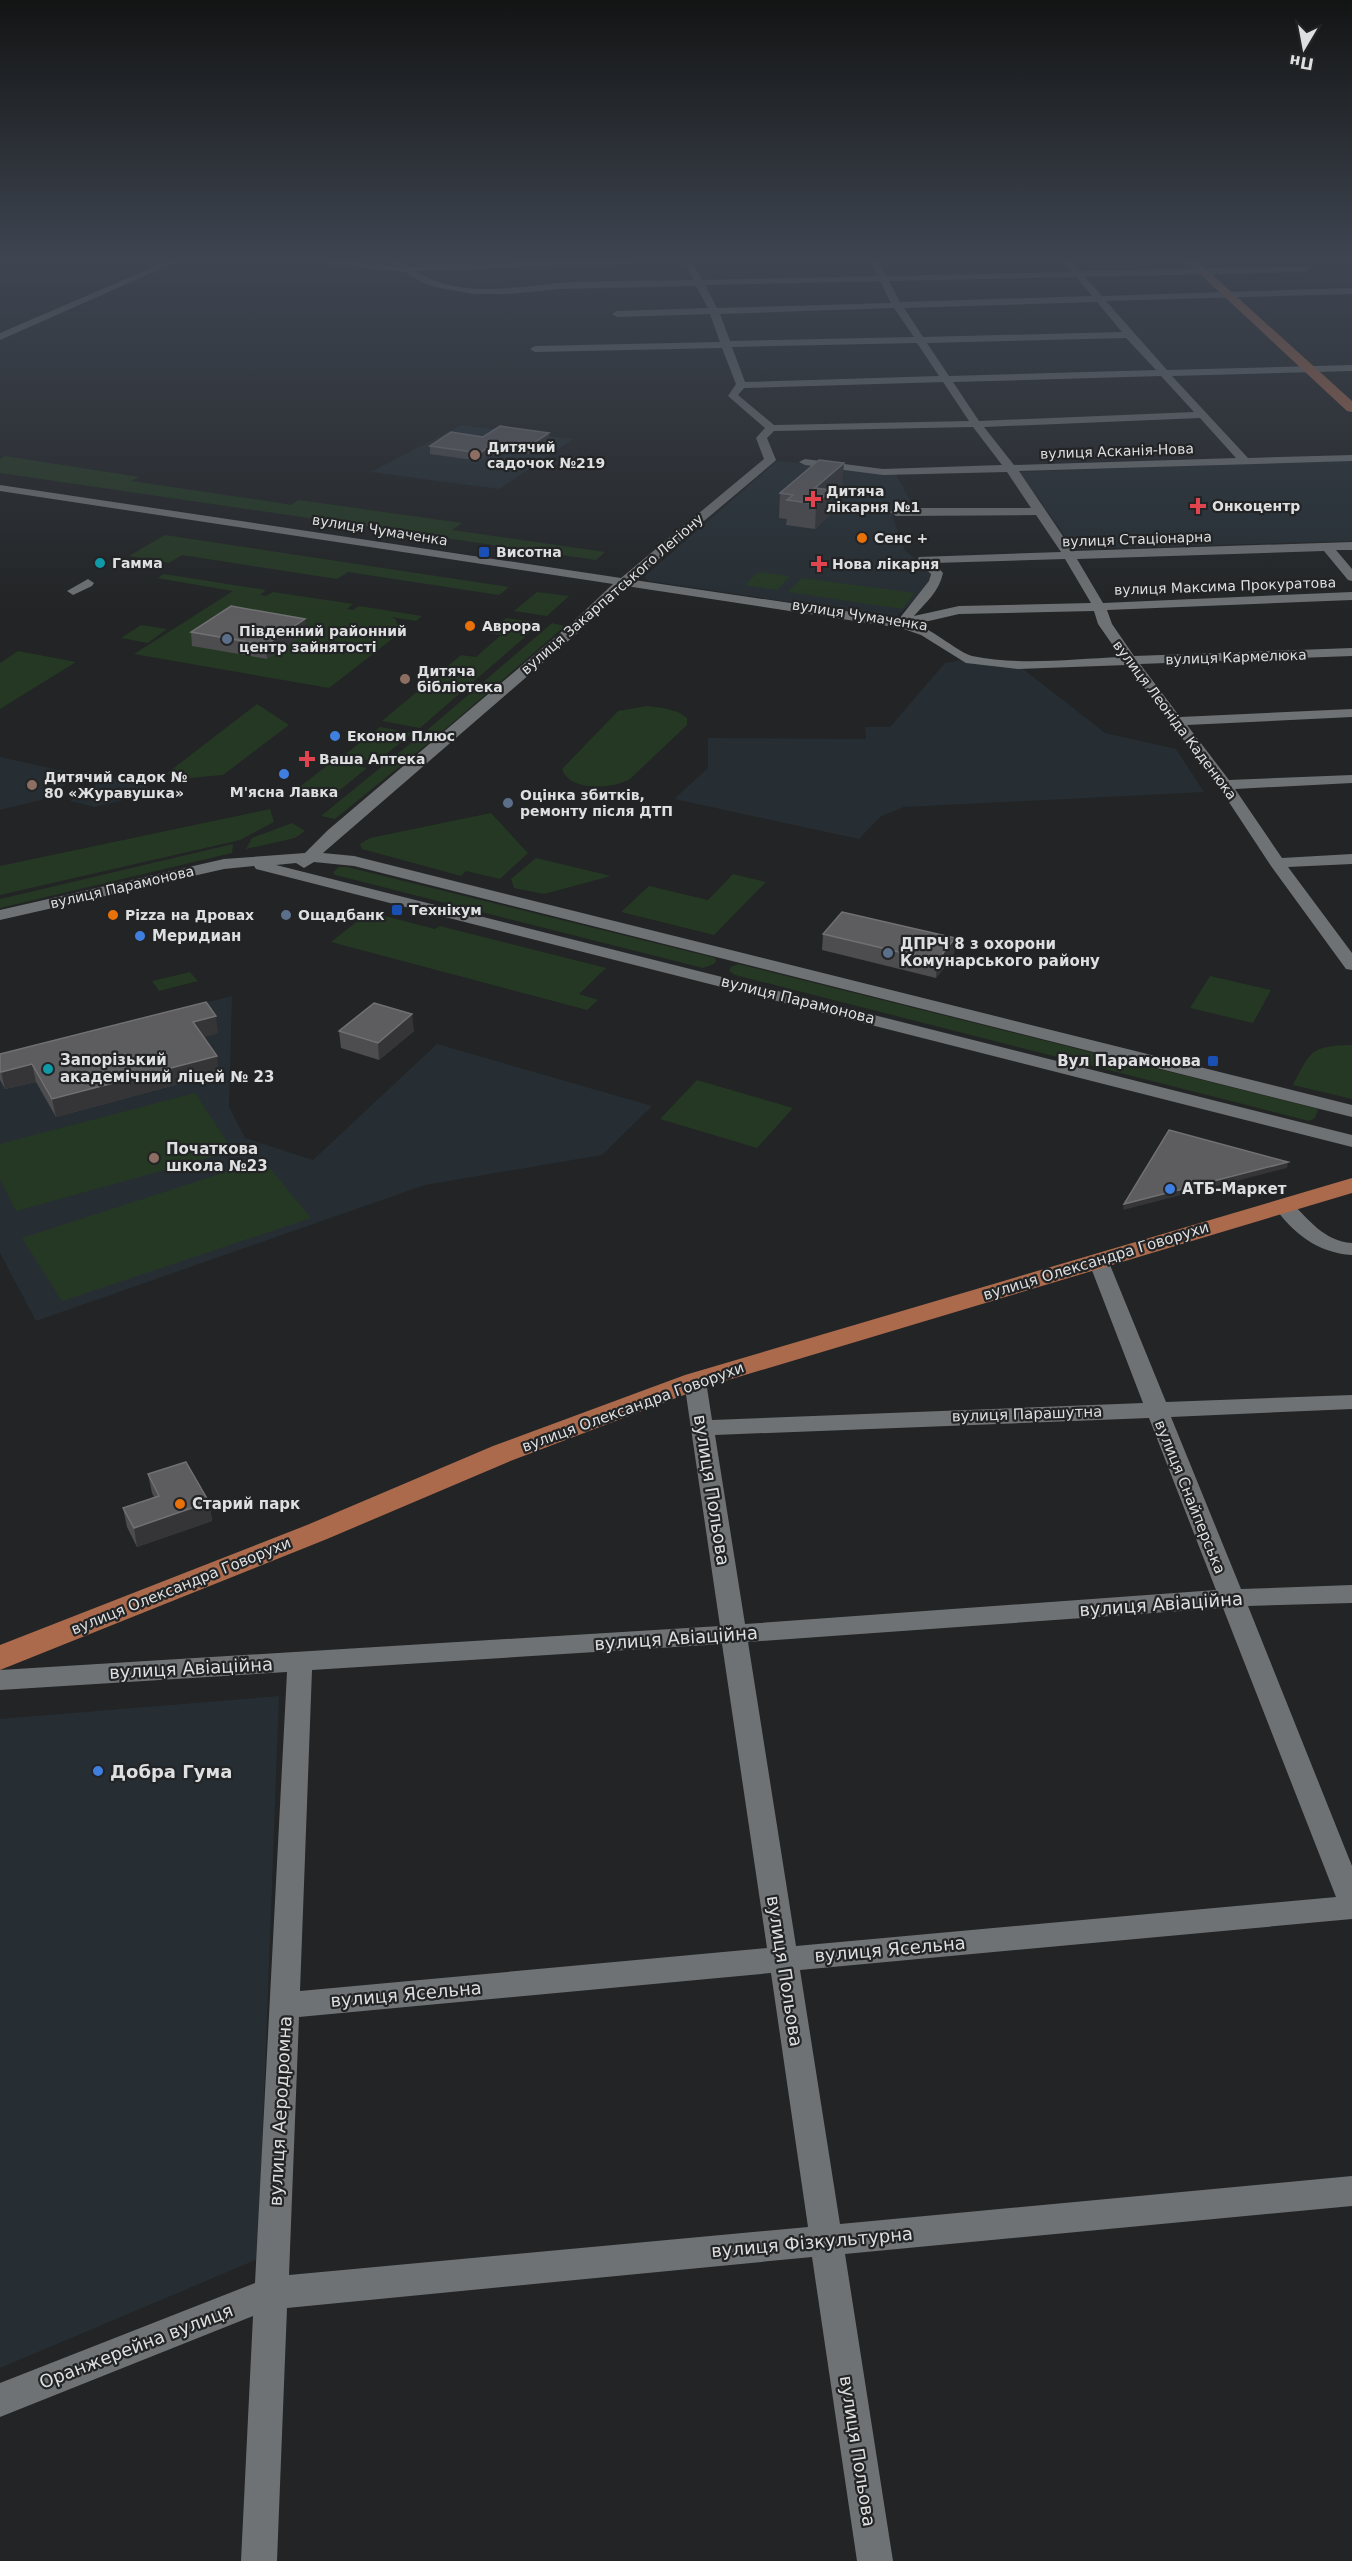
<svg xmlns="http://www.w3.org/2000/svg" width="1352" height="2561" font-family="'DejaVu Sans',sans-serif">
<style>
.built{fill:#262e33}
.green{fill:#253823}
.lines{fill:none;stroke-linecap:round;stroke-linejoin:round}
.minor{fill:#6f7274;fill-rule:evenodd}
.major{fill:#ac6a4d;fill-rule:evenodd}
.wall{fill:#4d4c4f}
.shaded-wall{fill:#353538}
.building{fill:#5d5c5f;stroke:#717073;stroke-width:1.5}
.education-dot{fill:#8d6e63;stroke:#222425;stroke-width:2}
.health-dot{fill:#e0444e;stroke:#222425;stroke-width:2}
.food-dot{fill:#e8710a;stroke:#222425;stroke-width:2}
.transit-dot{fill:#1a4fb4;stroke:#222425;stroke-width:2}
.culture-dot{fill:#0f9aa8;stroke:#222425;stroke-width:2}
.service-dot{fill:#5c6f8a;stroke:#222425;stroke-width:2}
.shop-dot{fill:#3f7fe0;stroke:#222425;stroke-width:2}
.labels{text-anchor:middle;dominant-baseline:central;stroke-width:4.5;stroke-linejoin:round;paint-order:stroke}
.far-poi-label{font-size:14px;font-weight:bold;fill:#dedfe0;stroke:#222425;text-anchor:start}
.far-street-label{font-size:14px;fill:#dedfe0;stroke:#222425}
.poi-label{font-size:15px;font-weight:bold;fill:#dedfe0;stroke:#222425;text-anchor:start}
.street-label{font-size:15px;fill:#dedfe0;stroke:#222425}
.near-street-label{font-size:18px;fill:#dedfe0;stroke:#222425}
.near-poi-label{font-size:18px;font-weight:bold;fill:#dedfe0;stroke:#222425;text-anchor:start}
</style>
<rect width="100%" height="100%" fill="#222425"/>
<path class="built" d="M461,425L573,439L499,489L371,472Z
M1352,460V541L1074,549L1020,472Z
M777,461L895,473L916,511L891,512L905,551L931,570L928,588L895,618L649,581L644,577Z
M966,659L1018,665L1105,733L1176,749L1204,792L904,807L881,816L859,839L674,799L708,768V738L866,739L865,727H890L945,663Z
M0,757L81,775L41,800L0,810Z
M107,777L149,787L133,798L95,807L70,801Z
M232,996L229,1107L245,1138L313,1160L437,1044L652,1106L602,1155L425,1185L36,1321L0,1253V1054Z
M279,1696L258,2259L0,2368V1719Z"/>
<path class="green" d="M5,456L139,477L131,481L273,502L291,505L299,500L462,523L452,530L605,552L596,560L0,473V459Z
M165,535L509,587L499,595L348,572L337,579L182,555L169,563L129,556Z
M758,572L790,576L777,590L745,585Z
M164,574L266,590L260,595L266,596L273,592L353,604L347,609L353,610L359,606L422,616L416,621L391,617L396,619L397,624L409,626L329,688L134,654L233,591L157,578Z
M802,578L915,593L902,609L788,592Z
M537,592L569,596L547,616L514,611Z
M506,618L541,623L420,728L382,721L461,655L476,657L501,635L488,633Z
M552,623L565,626L442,732L427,730Z
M141,625L167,629L148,643L121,638Z
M18,651L76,662L0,709V663Z
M257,704L289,725L223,775L190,778L166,774Z
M647,706L663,708L678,712L687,718V725L630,779C613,789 569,792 562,769L618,711Z
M380,727L413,733L376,762L343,756Z
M423,733L437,736L335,819L321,816Z
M333,761L367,768L329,799L293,792Z
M270,809L274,822L240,840L0,895V866Z
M491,813L528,853L500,879L466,871L461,876L362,849L360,844L370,838Z
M292,823L305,831L295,838L246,849L252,838Z
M233,844L232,853L0,908V899Z
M536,858L611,876L544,894L514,888L511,879Z
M339,867H347L715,958L716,961L714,964L703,968L335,875L333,872Z
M733,874L766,882L714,935L621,912L649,886L708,900Z
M369,912L435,929L440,926L606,968L579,994L598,1000L587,1010L331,942Z
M738,964L1318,1109L1315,1118L1309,1121L735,975L729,971L731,967Z
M190,972L198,981L159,991L152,981Z
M1210,976L1271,990L1253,1023L1190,1008Z
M1352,1045V1099L1293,1085C1311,1050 1311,1046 1352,1045Z
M697,1080L793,1108L757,1148L660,1119Z
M195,1093L233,1151L16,1211L0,1179V1144Z
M263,1160L311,1218L62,1301L22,1238Z"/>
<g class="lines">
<path class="minor" d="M172,259H183L0,340V333Z
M305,259H330L395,266L386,259H396L410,267L422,264L700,259L693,262L702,280L877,276L868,259H876L886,276L1072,272L1062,259H1070L1081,271L1305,266L1309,269L1305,272L1085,277L1102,296L1352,288V294L1106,301L1167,370L1352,365V371L1172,376L1248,458L1352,455V461L1019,471L1073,551L1352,542V550H1336L1352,569V581L1348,580L1324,551L1077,559L1103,603L1352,592V600L1107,610L1112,624L1134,656L1352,648V656L1140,664L1180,717L1352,709V717L1187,725L1229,780L1352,775V783L1235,789L1282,858L1352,854V864L1288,867L1352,953V970L1346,969L1271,866L1219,787L1127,665L1018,669L966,663L921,635L901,628L626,586L583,628L323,853L354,856L1352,1105V1117L354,866L314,862L304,868L296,863L276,865L1352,1135V1147L256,869L254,866L224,869L0,920V910L224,859L305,853L328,830L573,622L613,584L0,491V485L621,578L764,459L756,438L765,428L728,396L736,384L722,348L535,352L530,349L535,346L720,342L710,314L617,317L612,314L617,311L708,308L696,286L559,289L509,294H475L439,288L423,283L405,272L309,262ZM684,262L694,280C649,281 604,280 560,283C512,287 459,299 415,271ZM1076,277L1092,296L900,302L889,281ZM880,281L891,303L717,308L705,285ZM1097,302L1122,332L923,337L904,308ZM894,308L914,337L730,341L720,314ZM1126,338L1156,370L949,376L927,343ZM917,343L939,376L745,382L732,347ZM1161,376L1194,412L979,421L953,382ZM943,382L969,421L774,425L738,395L744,388ZM1200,418L1236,458L1014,465L984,427ZM973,427L1002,465L883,469L805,459L799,462L805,465L883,475L1007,472L1031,508H896L890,512L896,516L1036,515L1061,552L919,557L917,560L931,574L929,581L899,619L634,580L774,462L776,460L767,438L774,431ZM1065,559L1091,603L959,606L914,616C926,602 939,592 943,573L934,563ZM1094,611L1098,624L1121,657C1072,659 1020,666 972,656C958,652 935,631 916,624L959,614Z
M88,579L94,583L92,586L73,595L67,591Z
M1283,1199L1290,1201C1309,1220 1324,1241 1352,1243V1255C1318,1253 1292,1233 1273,1205L1276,1201Z
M1098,1254L1105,1256L1108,1260L1166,1402L1352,1395V1409L1171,1417L1241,1589L1352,1585V1603L1248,1606L1352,1866V1919L800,1970L840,2224L1352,2176V2206L845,2254L893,2561H857L812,2257L287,2308L277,2561H241L253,2316L0,2417V2383L255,2283L287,1672L0,1690V1670L720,1626L684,1381L687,1376L695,1374L703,1376L706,1381L712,1420L1143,1403L1088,1260L1091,1256ZM1149,1418L1216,1590L745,1624L715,1435ZM1223,1608L1336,1897L796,1946L748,1642ZM722,1644L767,1948L300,1991L312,1670ZM771,1973L808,2227L289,2275L299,2017Z"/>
<path class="major" d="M1184,259H1195L1352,401V412L1347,411Z
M1352,1178V1193L705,1387L513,1460L327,1539L0,1670V1645L307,1525L493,1446L685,1375Z"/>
</g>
<path class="wall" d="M549,433V441L529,454L497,450L480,461L430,454V446L483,437Z
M842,488L831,498L830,515L815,529L786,525L787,519L779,518L780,493Z
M191,632L306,633L267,659L192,646Z
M823,934L955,938L954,955L936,978L822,950Z
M339,1031H414L379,1060L341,1048Z
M218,1033L203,1037L219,1073L56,1117L36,1082L5,1089L0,1080V1070Z
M148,1474L209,1502L212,1521L137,1547L127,1527L123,1508L154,1497L152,1493Z"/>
<path class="shaded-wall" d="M549,433V441L529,454V446Z
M497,442V450L480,461V453Z
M844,463L842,488L831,498L830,515L815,529L816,504L815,488Z
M305,619L306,633L267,659L266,645Z
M955,938L954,955L936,978L937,961Z
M412,1014L414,1031L379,1060L378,1043Z
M216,1016L218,1033L196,1039L193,1022Z
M217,1056L219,1073L56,1117L52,1099Z
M32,1064L36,1082L5,1089L1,1072Z
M1288,1162L1287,1168L1123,1210L1124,1204Z
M209,1502L212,1521L137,1547L134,1528Z"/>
<path class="building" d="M500,426L549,433L529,446L497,442L480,453L430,446L451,432L483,437Z
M819,460L844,463L815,488L831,490L816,504L787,500L793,495L780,493Z
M231,606L305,619L266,645L191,632Z
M842,912L955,938L937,961L823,934Z
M206,1002L216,1016L193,1022L217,1056L52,1099L32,1064L1,1072L0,1070V1054Z
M374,1003L412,1014L378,1043L339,1031Z
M1169,1130L1288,1162L1124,1204Z
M186,1462L209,1502L134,1528L123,1508L159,1496L148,1474Z"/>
<linearGradient id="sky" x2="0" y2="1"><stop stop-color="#131414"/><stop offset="0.42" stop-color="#3e4551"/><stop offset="1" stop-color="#3e4551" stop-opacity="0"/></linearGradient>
<rect width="1352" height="617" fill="url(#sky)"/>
<g class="education-dot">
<circle cx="475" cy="455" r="6"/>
<circle cx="405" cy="679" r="6"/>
<circle cx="32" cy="785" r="6"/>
<circle cx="154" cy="1158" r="6"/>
</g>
<g class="health-dot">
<path d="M810 490h6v6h6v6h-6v6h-6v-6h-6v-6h6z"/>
<path d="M1195 497h6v6h6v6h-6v6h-6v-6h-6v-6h6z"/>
<path d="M816 555h6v6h6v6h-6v6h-6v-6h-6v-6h6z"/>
<path d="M304 750h6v6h6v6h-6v6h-6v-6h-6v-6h6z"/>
</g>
<g class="food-dot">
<circle cx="862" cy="538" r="6"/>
<circle cx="470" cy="626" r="6"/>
<circle cx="113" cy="915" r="6"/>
<circle cx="180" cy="1504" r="6"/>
</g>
<g class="transit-dot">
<rect x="478" y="546" width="12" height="12" rx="3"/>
<rect x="391" y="904" width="12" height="12" rx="3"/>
<rect x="1207" y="1055" width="12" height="12" rx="3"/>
</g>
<g class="culture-dot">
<circle cx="100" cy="563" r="6"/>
<circle cx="48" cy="1069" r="6"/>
</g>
<g class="service-dot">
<circle cx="227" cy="639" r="6"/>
<circle cx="508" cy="803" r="6"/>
<circle cx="286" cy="915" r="6"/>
<circle cx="888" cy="953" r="6"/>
</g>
<g class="shop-dot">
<circle cx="335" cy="736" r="6"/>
<circle cx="284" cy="774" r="6"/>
<circle cx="140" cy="936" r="6"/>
<circle cx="1170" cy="1189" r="6"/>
<circle cx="98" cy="1771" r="6"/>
</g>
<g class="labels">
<g class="far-poi-label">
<text x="487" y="447">Дитячий<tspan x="487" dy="16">садочок №219</tspan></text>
<text x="826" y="491">Дитяча<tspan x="826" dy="16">лікарня №1</tspan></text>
<text x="1212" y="506">Онкоцентр</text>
<text x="874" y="538">Сенс +</text>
<text x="496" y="552">Висотна</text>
<text x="112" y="563">Гамма</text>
<text x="832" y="564">Нова лікарня</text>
<text x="482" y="626">Аврора</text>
<text x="239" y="631">Південний районний<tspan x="239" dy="16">центр зайнятості</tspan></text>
<text x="417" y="671">Дитяча<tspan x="417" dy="16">бібліотека</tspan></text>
<text x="347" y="736">Економ Плюс</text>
<text x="319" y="759">Ваша Аптека</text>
<text x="44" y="777">Дитячий садок №<tspan x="44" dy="16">80 «Журавушка»</tspan></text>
<text x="284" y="792" text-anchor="middle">М'ясна Лавка</text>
<text x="520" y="795">Оцінка збитків,<tspan x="520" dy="16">ремонту після ДТП</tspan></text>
<text x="409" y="910">Технікум</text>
<text x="125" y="915">Pizza на Дровах</text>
<text x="298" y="915">Ощадбанк</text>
</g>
<g class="far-street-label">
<text transform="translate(1117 451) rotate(-2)">вулиця Асканія-Нова</text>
<text transform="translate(380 530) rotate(9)">вулиця Чумаченка</text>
<text transform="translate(1137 539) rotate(-2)">вулиця Стаціонарна</text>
<text transform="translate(1225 586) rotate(-2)">вулиця Максима Прокуратова</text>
<text transform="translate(612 594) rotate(-41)">вулиця Закарпатського Легіону</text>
<text transform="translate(860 615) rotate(9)">вулиця Чумаченка</text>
<text transform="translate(1236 657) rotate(-2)">вулиця Кармелюка</text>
<text transform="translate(1175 720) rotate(53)">вулиця Леоніда Каденюка</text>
<text transform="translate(122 887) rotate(-13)">вулиця Парамонова</text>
</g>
<g class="poi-label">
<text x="152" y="936">Меридиан</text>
<text x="900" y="944">ДПРЧ 8 з охорони<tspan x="900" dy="17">Комунарського району</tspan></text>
<text x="60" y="1060">Запорізький<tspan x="60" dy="17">академічний ліцей № 23</tspan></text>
<text x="1201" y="1061" text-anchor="end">Вул Парамонова</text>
<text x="166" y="1149">Початкова<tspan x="166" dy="17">школа №23</tspan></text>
<text x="1182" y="1189">АТБ-Маркет</text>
<text x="192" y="1504">Старий парк</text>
</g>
<g class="street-label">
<text transform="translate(798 1000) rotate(14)">вулиця Парамонова</text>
<text transform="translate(1096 1261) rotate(-17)">вулиця Олександра Говорухи</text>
<text transform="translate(633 1407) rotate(-20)">вулиця Олександра Говорухи</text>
<text transform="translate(1027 1414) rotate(-2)">вулиця Парашутна</text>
<text transform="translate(1190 1497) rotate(68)">вулиця Снайперська</text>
<text transform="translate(181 1586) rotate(-22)">вулиця Олександра Говорухи</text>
</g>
<g class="near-street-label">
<text transform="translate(712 1490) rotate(81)">вулиця Польова</text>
<text transform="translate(1161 1604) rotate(-4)">вулиця Авіаційна</text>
<text transform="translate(676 1638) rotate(-4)">вулиця Авіаційна</text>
<text transform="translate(191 1668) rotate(-3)">вулиця Авіаційна</text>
<text transform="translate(890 1949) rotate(-5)">вулиця Ясельна</text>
<text transform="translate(785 1971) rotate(81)">вулиця Польова</text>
<text transform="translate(406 1994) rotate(-5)">вулиця Ясельна</text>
<text transform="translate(280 2111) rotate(-87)">вулиця Аеродромна</text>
<text transform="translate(812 2242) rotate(-5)">вулиця Фізкультурна</text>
<text transform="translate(136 2346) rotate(-21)">Оранжерейна вулиця</text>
<text transform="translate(858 2451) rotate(81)">вулиця Польова</text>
</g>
<g class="near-poi-label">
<text x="110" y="1771">Добра Гума</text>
</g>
</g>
<g transform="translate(1304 48) rotate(190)" stroke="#222425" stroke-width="4.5" paint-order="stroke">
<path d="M0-4.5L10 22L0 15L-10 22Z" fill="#dedfe0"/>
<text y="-9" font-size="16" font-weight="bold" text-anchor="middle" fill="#dedfe0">Пн</text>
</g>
</svg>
